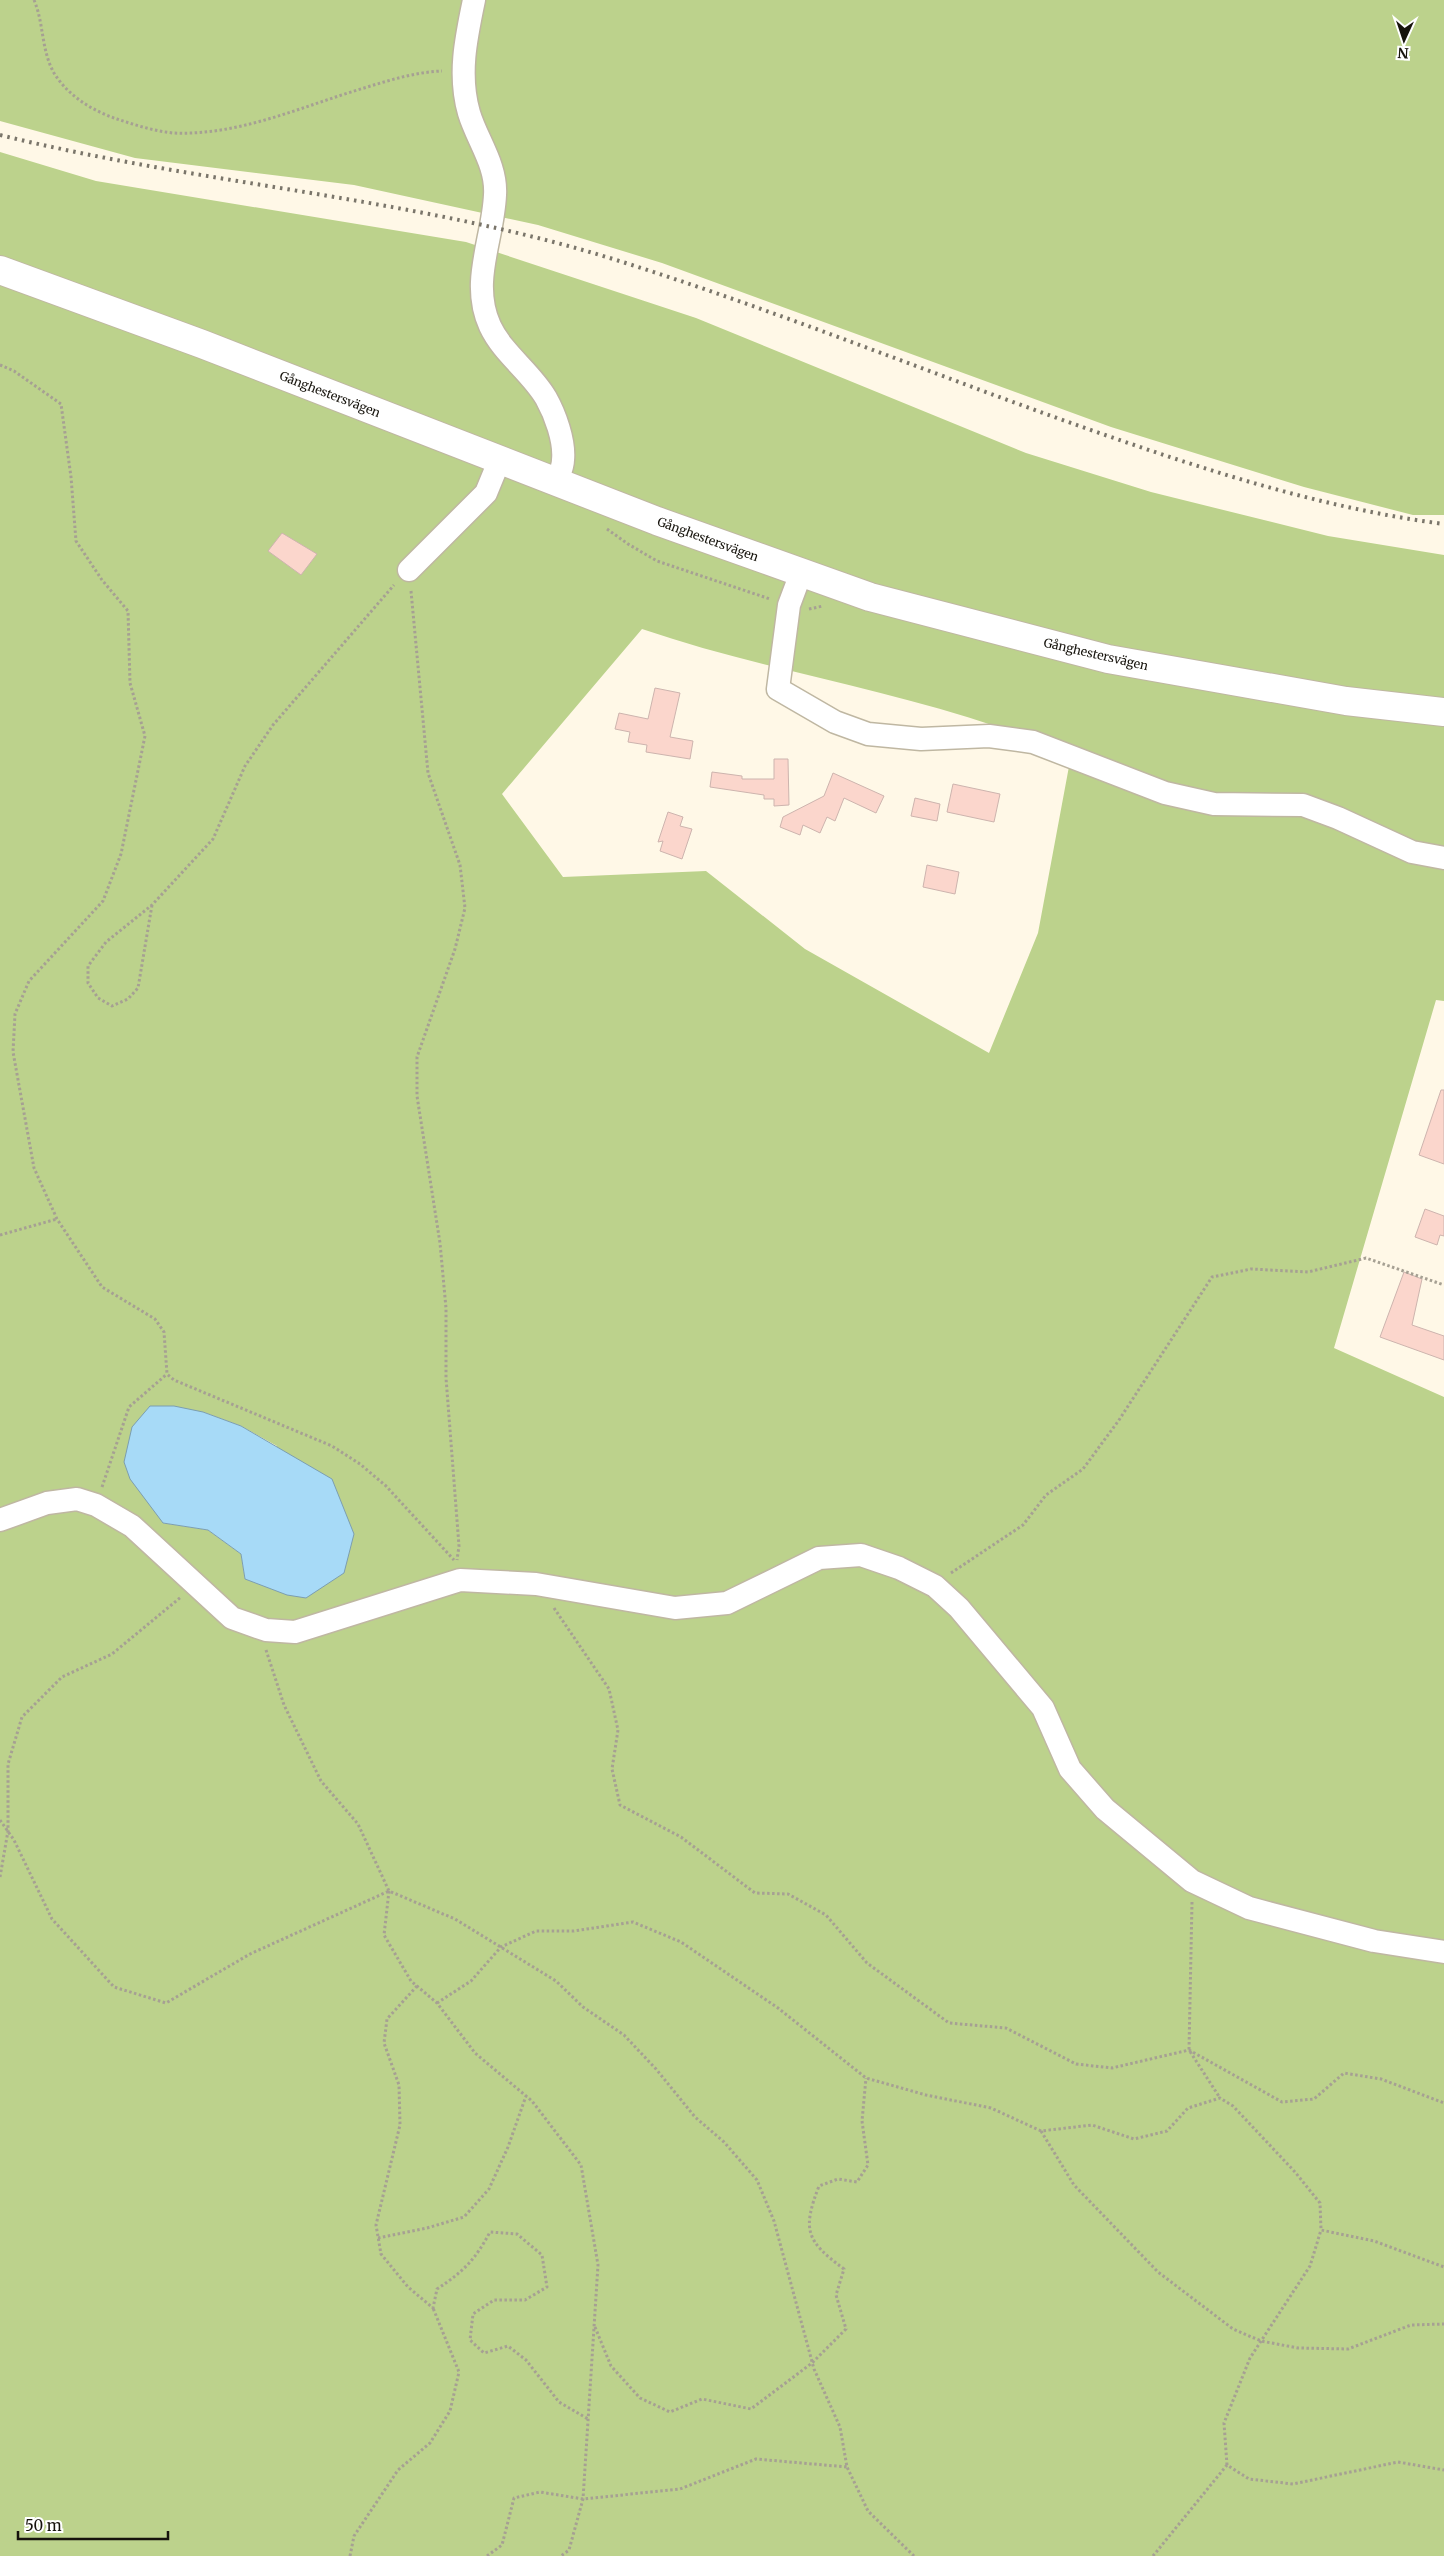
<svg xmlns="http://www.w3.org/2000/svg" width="1444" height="2556" font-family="Merriweather,serif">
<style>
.green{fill:#bcd28c;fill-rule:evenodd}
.water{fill:#a7daf7;stroke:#7c9eb0}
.building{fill:#fbd6cc;stroke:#cdb4ae}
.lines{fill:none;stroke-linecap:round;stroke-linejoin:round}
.minor-casing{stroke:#bfb7a2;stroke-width:25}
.tertiary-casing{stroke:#bfb7a2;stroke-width:30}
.path{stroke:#a6a093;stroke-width:3;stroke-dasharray:2.5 2.5;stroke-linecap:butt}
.minor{stroke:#fff;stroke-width:22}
.tertiary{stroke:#fff;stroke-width:28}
.rail{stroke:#7a756a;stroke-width:4;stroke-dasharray:2.5 5;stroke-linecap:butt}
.labels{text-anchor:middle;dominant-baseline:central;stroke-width:4.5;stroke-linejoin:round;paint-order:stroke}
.street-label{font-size:12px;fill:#16130c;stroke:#fff}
</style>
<rect width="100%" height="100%" fill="#fff8e7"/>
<path class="green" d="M0,0H1444V515H1413L1304,487L1111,427L662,263L538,225L354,185L135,158L0,121Z
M0,152L96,181L466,242L696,318L1026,453L1151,492L1328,536L1444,555V1001L1436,1000L1334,1348L1444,1397V2556H0ZM642,629C759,669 881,687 998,727C1022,736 1046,750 1070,761L1038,933L989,1053L805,949L706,871L563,877L502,794ZM203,1412L241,1426L277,1446L245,1579L241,1554L208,1530L163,1523Z"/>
<path class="water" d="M150,1406H174L203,1412L241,1426L332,1479L354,1534L344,1573L306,1598L287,1595L245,1579L241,1554L208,1530L163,1523L130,1479L124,1462L132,1427Z"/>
<path class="building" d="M282,533L317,554L301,575L268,551Z
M655,688L680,693L670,737L693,741L690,759L646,752L647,745L628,742L630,732L615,729L619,713L648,719Z
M774,759H788L789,805L774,806V799H764V795L710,787L712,772L742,776V779H774Z
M833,773L884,796L876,813L844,798L835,821L827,817L820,833L803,825L800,835L780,827L783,817L824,796Z
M953,784L1000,794L994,822L947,812Z
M915,798L940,804L937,821L911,816Z
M668,812L683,817L680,826L692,829L682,859L660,851L663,841L658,842Z
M927,865L959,872L955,894L923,887Z
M1441,1090H1444V1164L1419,1155Z
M1425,1209L1444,1216V1236L1440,1235L1437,1245L1415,1237Z
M1404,1272L1422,1279L1412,1325L1444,1336V1360L1380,1337Z"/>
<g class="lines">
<defs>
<path id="minor" d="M474,0C466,38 458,75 469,113C477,140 497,165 495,195C493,240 470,282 490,326C503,354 531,372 546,398C555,414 565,441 563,460C563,467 559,475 557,481
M409,570L486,493L500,459
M801,573L789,605L778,689L835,722L868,734L921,739L989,736L1033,742L1165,793L1214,804L1303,805L1338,818L1412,852L1444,858
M0,1520L47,1503L77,1499L96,1505L132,1526L232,1618L266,1630L295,1632L460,1580L536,1584L675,1608L727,1603L819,1558L861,1555L899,1568L935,1586L959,1608L1043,1708L1070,1769L1105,1809L1192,1881L1249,1908L1374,1941L1444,1952"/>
<path id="tertiary" d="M0,270L202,344L657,521L870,597L1108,659L1346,701L1444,712"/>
</defs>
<use href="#minor" class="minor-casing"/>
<use href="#tertiary" class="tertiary-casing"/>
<path class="path" d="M34,0C44,23 41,50 54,73C68,96 93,111 117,119C135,125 154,131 173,133C239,136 303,106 364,88C390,80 416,72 442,71
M0,365L14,371L61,404L71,477L76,541L102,580L128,611L130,683L145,736L121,854L103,901L29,981L15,1014L13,1052L34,1168L57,1219L102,1287L155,1319L164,1332L167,1374L174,1380L332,1446L360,1464L386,1486L454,1560
M607,529L628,544L657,561L770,599
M411,591L428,773L460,865L465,908L455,949L417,1057V1096L440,1243L446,1308V1378L459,1546L457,1560
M809,609L823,606
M152,905L138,988L128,999L112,1006L98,998L88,983V966L106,942L152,905L213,839L245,766L273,725L394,585
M0,1235L57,1219
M102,1487L129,1407L167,1374
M951,1573L1023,1525L1046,1495L1083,1469L1119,1420L1212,1277L1251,1269L1308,1272L1366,1258L1444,1285
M554,1608L609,1689L618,1730L612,1769L620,1805L681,1837L755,1893L788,1894L826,1915L867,1963L949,2023L1006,2028L1076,2064L1112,2068L1189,2050L1282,2102L1314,2099L1344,2073L1381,2079L1444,2103
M266,1650L284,1705L321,1781L358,1824L389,1891L455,1919L556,1981L583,2007L624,2035L656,2069L695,2117L724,2142L757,2180L774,2221L814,2369L840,2427L847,2467L868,2511L914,2556
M0,1820L14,1840L52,1919L114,1987L166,2003L250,1954L389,1891
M0,1877L8,1831V1764L22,1717L62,1677L112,1654L181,1597
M389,1891L384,1935L411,1981L437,2003L475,2053L532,2101L581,2165L598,2265L583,2499L569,2550L561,2556
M1192,1902L1189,2050L1220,2098
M417,1986L387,2019L384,2043L399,2085L400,2125L376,2225L381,2254L408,2287L433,2308L437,2289C463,2272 475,2260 490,2232L517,2234L542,2255L547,2287L525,2300H494L473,2314L470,2340L484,2353L508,2346L526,2360L559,2402L588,2419
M437,2003L471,1981L501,1947L536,1931H574L633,1922L681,1942L778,2008L866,2078L926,2095L991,2108L1041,2131L1092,2125L1134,2139L1167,2131L1188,2108L1220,2098L1233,2106L1295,2172L1320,2203L1321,2230L1374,2241L1444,2267
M1041,2131L1074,2185L1158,2272L1233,2329L1261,2341L1298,2348L1348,2349L1411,2325L1444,2324
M378,2238L427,2228L464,2217L489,2189L508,2147L526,2096
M595,2327L611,2366L640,2398L670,2412L702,2399L751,2409L812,2363L846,2329L836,2295L844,2269C806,2241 802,2230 819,2186L838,2179L857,2182L868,2165L862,2121L866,2078
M1227,2465L1224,2423L1250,2358L1310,2266L1321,2230
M350,2556L354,2536L398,2470L430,2443L450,2411L459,2372L433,2308
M487,2556L502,2545L514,2498L540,2492L583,2499L680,2489L756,2459L847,2467
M1153,2556L1227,2465L1249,2479L1293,2484L1398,2462L1444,2470"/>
<use href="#minor" class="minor"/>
<use href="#tertiary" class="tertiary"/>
<path class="rail" d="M0,135C203,185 413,197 613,259C773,309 929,373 1088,429C1205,470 1321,508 1444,524"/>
</g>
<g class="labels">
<g class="street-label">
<text transform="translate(330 394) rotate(21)">Gånghestersvägen</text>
<text transform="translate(708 539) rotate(20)">Gånghestersvägen</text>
<text transform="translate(1096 654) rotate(13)">Gånghestersvägen</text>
</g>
</g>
<g transform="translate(1404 40) rotate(183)" stroke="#ffffff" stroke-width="4" paint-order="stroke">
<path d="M0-4L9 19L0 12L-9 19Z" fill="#16130c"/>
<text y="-8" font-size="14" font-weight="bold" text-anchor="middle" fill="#16130c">N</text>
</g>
<path d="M18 2531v8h150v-8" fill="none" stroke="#16130c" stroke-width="2.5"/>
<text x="25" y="2531" font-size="15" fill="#16130c" stroke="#ffffff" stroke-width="4" paint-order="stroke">50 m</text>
</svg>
